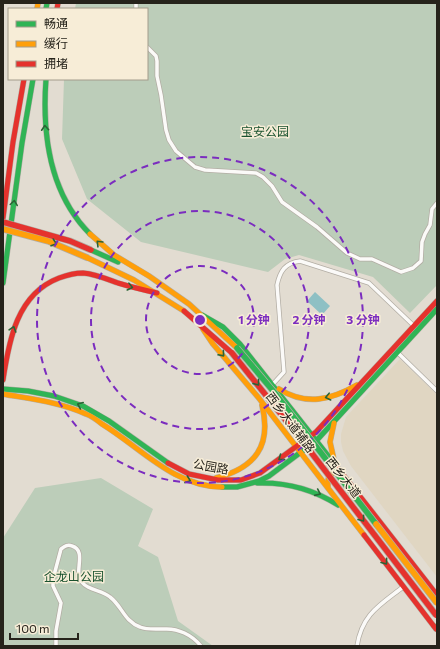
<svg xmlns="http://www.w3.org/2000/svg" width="440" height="649" font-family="Commissioner,'Noto Sans SC',sans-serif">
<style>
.built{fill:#e0d6c2}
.green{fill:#bccdb9}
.water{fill:#8ec0c4}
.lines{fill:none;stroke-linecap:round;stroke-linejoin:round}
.street-casing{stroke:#b2ada4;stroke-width:5}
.fast-casing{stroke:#b2ada4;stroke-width:6}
.slow-casing{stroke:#b2ada4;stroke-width:6}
.jam-casing{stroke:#b2ada4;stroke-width:6}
.street{stroke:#fbfaf8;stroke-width:3.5}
.fast{stroke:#30b455;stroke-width:5}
.slow{stroke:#ff9f0a;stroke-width:5}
.jam{stroke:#e5322d;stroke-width:5}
.fast-bridge-casing{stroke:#b2ada4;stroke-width:7;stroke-linecap:butt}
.slow-bridge-casing{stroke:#b2ada4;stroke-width:7;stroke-linecap:butt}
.jam-bridge-casing{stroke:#b2ada4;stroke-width:7;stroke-linecap:butt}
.fast-bridge{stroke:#30b455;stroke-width:5.5}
.slow-bridge{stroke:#ff9f0a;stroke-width:5.5}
.jam-bridge{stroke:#e5322d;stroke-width:5.5}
.oneway{stroke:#2a6435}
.ring{fill:none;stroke:#7b2cbf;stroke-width:2;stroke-dasharray:7 5}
.labels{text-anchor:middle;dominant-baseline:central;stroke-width:3;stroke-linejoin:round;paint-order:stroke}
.park-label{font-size:12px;fill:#19522e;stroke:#f7edd7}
.street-label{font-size:12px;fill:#26231b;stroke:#f7edd7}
.centre{fill:#7b2cbf;stroke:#f7edd7;stroke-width:2}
.ring-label{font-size:12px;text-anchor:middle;font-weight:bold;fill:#7b2cbf;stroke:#f7edd7;stroke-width:3;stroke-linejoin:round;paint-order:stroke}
</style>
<rect width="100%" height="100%" fill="#e2dcd1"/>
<path class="built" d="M400,359L437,395V577L351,466L343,451L341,442V434L346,417Z"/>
<path class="green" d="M76,3H437V285L410,313L373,277L299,255L285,259L268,272L141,242L87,199L62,139L64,79H147V9H75Z
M101,478L153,509L138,546L158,557L178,621L213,646H3V538L35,488Z"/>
<path class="water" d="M315,292L330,306L322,315L307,301Z"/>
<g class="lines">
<defs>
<path id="street" d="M136,9V3
M147,47L156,56L157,61V76L161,95L166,130L169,140L176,151L195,167L205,170L256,173L263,177L272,186L282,202L317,227L347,253L360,259H372L401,272L413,268L421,261L422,242L425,234L430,225L432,209L437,203
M397,352L437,391
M273,384L284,372L277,285C280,271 285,263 300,261L369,283L414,326
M56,646V631L61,603L53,586V579L61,549C65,546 68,544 72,546C85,550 77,566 79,576C80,581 84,585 88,587C95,591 103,591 110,597C122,606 124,621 140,627C147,630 155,629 164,629C178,628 192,635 201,646
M357,646C362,614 380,605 403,587"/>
<path id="fast" d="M46,9L47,3
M46,79C42,134 49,193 90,234
M91,250L118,262
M3,283L22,143L33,79
M202,315L223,327L240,344L337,467
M3,389L28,391L54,396L83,406L109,421L168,463
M257,483C287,482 313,489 338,505
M222,487H237L259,481L269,476L317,440L437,309
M434,626L437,629"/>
<path id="slow" d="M37,9L38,3
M90,234L114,255L149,276L189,304
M88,258L134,280L184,311
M189,304L237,348
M203,329L213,344L258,397L364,535
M279,389C306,406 331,400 357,385
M3,394C31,399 60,402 86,414C92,416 97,420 102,424C140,447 174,487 222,487
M334,423L330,442L334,460
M216,478C255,468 272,446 262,405
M328,487C327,478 329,472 339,472"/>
<path id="jam" d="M57,9L58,3
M3,218L13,142L24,79
M184,311L232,353
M3,380C9,340 17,294 59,278C67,275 75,273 83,273C95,274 107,279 118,283C131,287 144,290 157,293
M168,463L189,474L218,480H241L260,473L316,432L437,301
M337,467L437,595
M364,535L436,629"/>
</defs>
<use href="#street" class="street-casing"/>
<use href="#fast" class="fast-casing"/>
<use href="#slow" class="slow-casing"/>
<use href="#jam" class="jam-casing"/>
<use href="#street" class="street"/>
<use href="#fast" class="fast"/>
<use href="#slow" class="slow"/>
<use href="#jam" class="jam"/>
<defs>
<path id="fast-bridge" d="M237,348L274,392L376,524"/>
<path id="slow-bridge" d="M3,229L48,241L88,258
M376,524L437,603"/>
<path id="jam-bridge" d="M3,222L70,241L91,250
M232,353L297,434L436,615"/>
</defs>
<use href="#fast-bridge" class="fast-bridge-casing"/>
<use href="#slow-bridge" class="slow-bridge-casing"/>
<use href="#jam-bridge" class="jam-bridge-casing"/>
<use href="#fast-bridge" class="fast-bridge"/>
<use href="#slow-bridge" class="slow-bridge"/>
<use href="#jam-bridge" class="jam-bridge"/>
</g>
<defs><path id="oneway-chevron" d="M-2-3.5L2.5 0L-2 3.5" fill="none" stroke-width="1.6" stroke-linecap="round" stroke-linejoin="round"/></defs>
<g class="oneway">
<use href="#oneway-chevron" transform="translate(45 128) rotate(-94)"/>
<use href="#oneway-chevron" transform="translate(14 203) rotate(-82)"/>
<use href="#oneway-chevron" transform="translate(54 243) rotate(19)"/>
<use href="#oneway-chevron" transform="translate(99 243) rotate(-135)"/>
<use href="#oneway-chevron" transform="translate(130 287) rotate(14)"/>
<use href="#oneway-chevron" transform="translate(13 329) rotate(-73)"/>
<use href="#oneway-chevron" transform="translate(222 354) rotate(49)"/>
<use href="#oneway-chevron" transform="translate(257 383) rotate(52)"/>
<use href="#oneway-chevron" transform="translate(328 397) rotate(167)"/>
<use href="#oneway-chevron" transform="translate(80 405) rotate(-157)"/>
<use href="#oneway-chevron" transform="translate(281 458) rotate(144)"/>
<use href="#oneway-chevron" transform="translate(188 480) rotate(20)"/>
<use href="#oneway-chevron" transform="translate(318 493) rotate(24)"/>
<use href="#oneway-chevron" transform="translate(362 519) rotate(52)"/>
<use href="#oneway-chevron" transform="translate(385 562) rotate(53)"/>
</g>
<g class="ring">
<circle cx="200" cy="320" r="54"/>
<circle cx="200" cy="320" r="109"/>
<circle cx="200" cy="320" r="163"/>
</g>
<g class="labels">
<g class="park-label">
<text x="265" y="131">宝安公园</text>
<text x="74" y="576">企龙山公园</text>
</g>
<g class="street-label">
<text transform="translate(291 422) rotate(53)">西乡大道辅路</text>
<text transform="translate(211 466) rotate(10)">公园路</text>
<text transform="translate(344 477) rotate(52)">西乡大道</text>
</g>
</g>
<circle cx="200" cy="320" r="6" class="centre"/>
<g class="ring-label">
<text x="254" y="324">1 分钟</text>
<text x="309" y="324">2 分钟</text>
<text x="363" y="324">3 分钟</text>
</g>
<rect width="440" height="649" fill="none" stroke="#26231b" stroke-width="8"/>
<rect x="8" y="8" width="140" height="72" fill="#f7edd7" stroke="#a39c8c"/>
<rect x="16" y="21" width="20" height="6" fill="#30b455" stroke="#a39c8c"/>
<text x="44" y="28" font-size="12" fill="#26231b">畅通</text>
<rect x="16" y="41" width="20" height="6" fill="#ff9f0a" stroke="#a39c8c"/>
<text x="44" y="48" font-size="12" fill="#26231b">缓行</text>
<rect x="16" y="61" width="20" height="6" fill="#e5322d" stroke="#a39c8c"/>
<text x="44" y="68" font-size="12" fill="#26231b">拥堵</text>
<path d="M10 633v6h68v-6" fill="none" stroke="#26231b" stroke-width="2"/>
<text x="16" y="633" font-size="12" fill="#26231b" stroke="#f7edd7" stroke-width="3" paint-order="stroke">100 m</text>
</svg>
